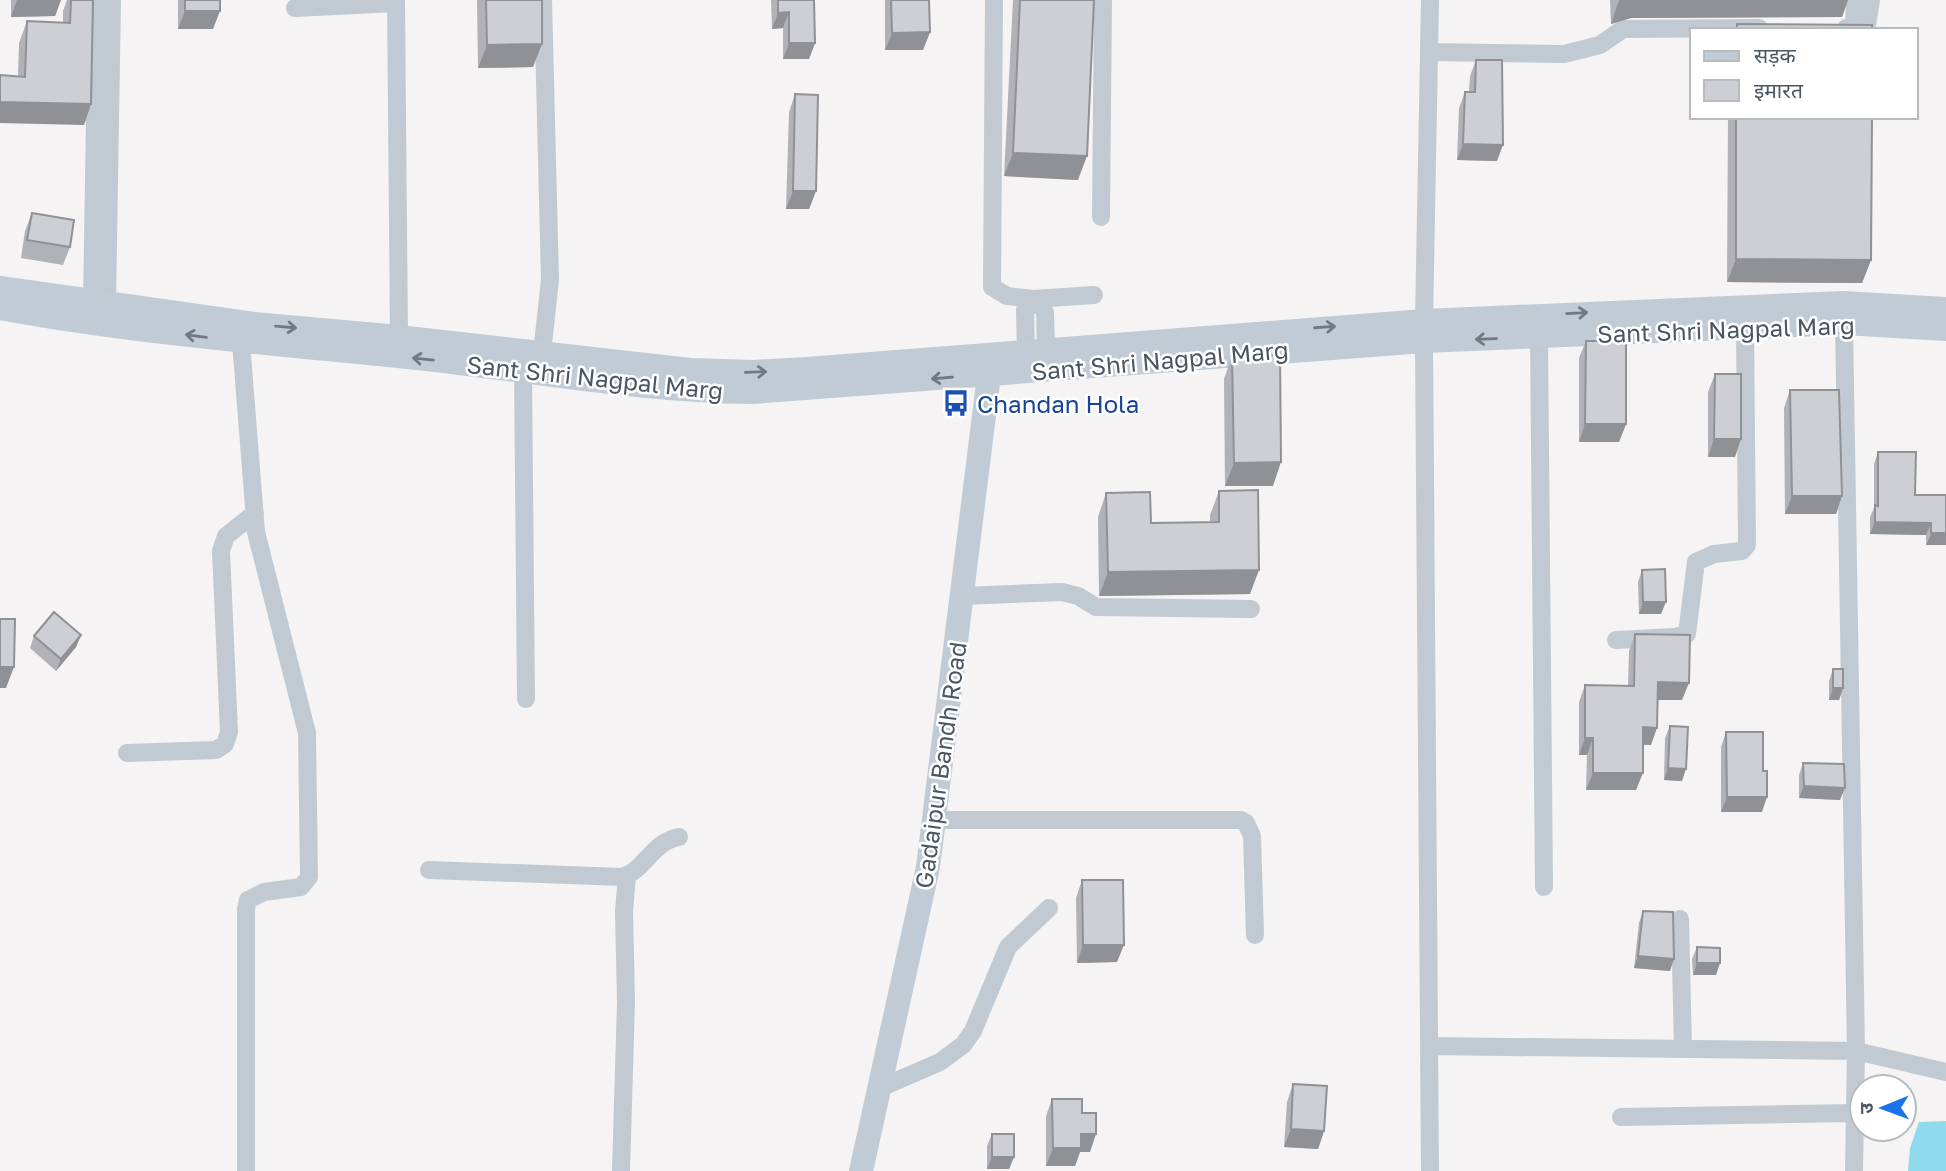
<svg xmlns="http://www.w3.org/2000/svg" width="1946" height="1171" font-family="'Golos Text','Noto Sans Devanagari',sans-serif">
<style>
.water{fill:#90daee}
.lines{fill:none;stroke-linecap:round;stroke-linejoin:round}
.street{stroke:#c1cad2;stroke-width:18}
.secondary{stroke:#c1cbd6;stroke-width:24}
.wall{fill:#b0b2b7}
.shaded-wall{fill:#909195}
.building{fill:#cdcfd5;stroke:#909195;stroke-width:2}
.oneway{stroke:#6e7984}
.labels{text-anchor:middle;dominant-baseline:central;stroke-width:5;stroke-linejoin:round;paint-order:stroke}
.street-label{font-size:24px;fill:#4a5661;stroke:#fff}
.transit-label{font-size:24px;fill:#164399;stroke:#fff;text-anchor:start}
</style>
<rect width="100%" height="100%" fill="#f5f3f3"/>
<path class="water" d="M1946,1121V1171H1908L1910,1148L1919,1122Z"/>
<g class="lines">
<path class="street" d="M396,0L399,337
M994,0L992,287L1007,296L1033,299L1032,305
M295,8L396,3
M1846,28L1867,25L1871,0
M1854,28L1855,0
M1429,52L1564,54L1600,45L1623,29L1759,28
M1101,217L1103,0
M1033,299L1094,295
M92,302L97,0
M107,304L112,0
M1424,321L1430,0
M1844,323L1856,1051L1854,1171
M1539,337L1544,887
M1424,341L1430,1171
M241,342L256,532L307,733L309,877L301,887L264,892L248,900L246,909V1171
M1026,352L1025,310L1032,305H1042L1045,313L1046,350
M542,353L550,280L543,0
M523,370L526,699
M963,596L1062,592L1078,596L1096,607L1251,609
M1616,640L1675,637L1687,634L1696,562L1714,554L1742,551L1747,545L1745,326
M127,753L216,750L225,744L229,732L221,551L226,536L255,513
M934,820H1241L1246,823L1252,836L1255,935
M429,870L622,877C646,870 650,843 679,837
M1680,919L1683,1049
M1429,1046L1856,1051L1946,1072
M880,1088L940,1062L963,1045L973,1031L1008,947L1049,908
M1621,1117L1854,1113
M621,1171L626,1002L624,911L627,876"/>
<path class="secondary" d="M0,288L254,324L399,337L690,370L753,372L807,369L1424,321L1843,303L1946,309
M0,308C141,334 284,344 426,359C534,371 644,391 753,392L1424,341L1844,323L1946,329
M861,1171L928,867L991,359"/>
</g>
<path class="wall" d="M11,0H61L55,16L11,17Z
M67,0H93L91,104L84,125L18,77L19,43L27,21L63,23V11Z
M178,0H220L213,29H178Z
M477,0H542L533,67L478,68Z
M771,0H814L815,43L809,59H783V28L772,29Z
M885,0H929L930,32L923,50H885Z
M1013,0H1094L1078,180L1004,176Z
M1610,0H1848L1842,17L1631,18L1611,24Z
M1476,60L1497,161L1457,160L1459,108L1465,92H1469L1470,76Z
M795,94L816,191L809,209H786L789,112Z
M1728,117H1872L1871,260L1862,283L1727,282Z
M32,213L70,247L63,265L21,258L25,231Z
M1586,341L1626,424L1619,442H1579V358Z
M1232,356L1273,486H1225L1224,379Z
M1715,374L1735,457H1708V392Z
M1790,390L1842,496L1836,514H1785L1784,408Z
M1878,452L1915,495H1946L1926,545V535L1870,534V517L1874,508V464Z
M1219,491L1250,594L1099,596L1098,517L1106,493L1151,523L1210,522V515Z
M1642,570L1661,614H1639L1638,582Z
M1635,634L1682,700H1658L1651,745H1643L1636,790H1586L1587,755H1579V702L1585,685L1628,686L1629,651Z
M81,635L76,647L56,671L30,648L34,636Z
M1833,669L1843,688L1839,700H1829V681Z
M1670,726L1682,781L1664,780L1665,738Z
M1726,732L1762,812H1721V747Z
M1803,763L1840,800L1799,798V775Z
M1082,880L1117,962L1077,963L1076,898Z
M1643,911L1670,971L1634,968L1639,923Z
M1697,947L1716,975H1693L1692,959Z
M1293,1084L1324,1131L1318,1149L1284,1147L1287,1102Z
M1052,1099L1082,1113L1090,1152H1080L1075,1166H1046V1116Z
M992,1134L1014,1157L1009,1169H987V1146Z"/>
<path class="shaded-wall" d="M17,0H61L55,16L11,17Z
M1619,0H1848L1842,17L1631,18L1611,24Z
M185,11H220L213,29H178Z
M789,12L783,28L772,29L778,13Z
M930,32L923,50H885L892,33Z
M789,43H815L809,59H783Z
M542,44L533,67L478,68L487,45Z
M0,102L91,104L84,125L0,123Z
M1463,144L1503,145L1497,161L1457,160Z
M1013,153L1087,156L1078,180L1004,176Z
M793,191H816L809,209H786Z
M1736,259L1871,260L1862,283L1727,282Z
M1585,424H1626L1619,442H1579Z
M1714,439H1741L1735,457H1708Z
M1281,462L1273,486H1225L1234,463Z
M1792,496H1842L1836,514H1785Z
M1875,522L1931,523L1926,535L1870,534Z
M1931,533H1946V545H1926Z
M1259,570L1250,594L1099,596L1108,572Z
M1643,602H1666L1661,614H1639Z
M81,635L76,647L56,671L61,659Z
M0,667H14L6,688H0Z
M1658,682L1689,683L1682,700H1652Z
M1833,688H1843L1839,700H1829Z
M1643,727L1657,728L1651,745L1637,744Z
M1585,738H1593L1587,755H1579Z
M1668,768L1686,769L1682,781L1664,780Z
M1593,773H1643L1636,790H1586Z
M1804,786L1845,788L1840,800L1799,798Z
M1727,797H1767L1762,812H1721Z
M1083,945H1124L1117,962L1077,963Z
M1638,956L1674,959L1670,971L1634,968Z
M1697,963H1720L1716,975H1693Z
M1291,1129L1324,1131L1318,1149L1284,1147Z
M1081,1134H1096L1090,1152H1080L1075,1166H1046L1053,1148Z
M992,1157H1014L1009,1169H987Z"/>
<path class="building" d="M71,0H93L91,104L0,102V75L25,77L27,21L70,23Z
M185,0H220V11H185Z
M486,0H542V44L487,45Z
M778,0H814L815,43H789V12L778,13Z
M891,0H929L930,32L892,33Z
M1020,0H1094L1087,156L1013,153Z
M1737,24L1872,25V30H1737Z
M1476,60H1502L1503,145L1463,144L1465,92H1475Z
M795,94L818,95L816,191H793Z
M1736,117H1872L1871,260L1736,259Z
M32,213L74,220L70,247L27,240Z
M1586,341H1626V424H1585Z
M1280,355L1281,462L1234,463L1232,356Z
M1715,374H1741V439H1714Z
M1790,390H1839L1842,496H1792Z
M1878,452H1916L1915,495H1946V533H1931V523L1875,522V505L1878,506Z
M1258,490L1259,570L1108,572L1106,493L1150,492L1151,523L1219,522V491Z
M1665,569L1666,602H1643L1642,570Z
M54,612L81,635L61,659L34,636Z
M0,619H15L14,667H0Z
M1635,634L1690,635L1689,683L1658,682L1657,728L1643,727V773H1593V738H1585V685L1634,686Z
M1833,669H1843V688H1833Z
M1670,726L1688,727L1686,769L1668,768Z
M1726,732H1763V771H1767V797H1727Z
M1803,763L1844,764L1845,788L1804,786Z
M1082,880H1123L1124,945H1083Z
M1643,911L1673,912L1674,959L1638,956Z
M1697,947L1720,948V963H1697Z
M1293,1084L1327,1086L1324,1131L1291,1129Z
M1052,1099H1082V1113H1096V1134H1081V1148H1053Z
M992,1134H1014V1157H992Z"/>
<defs><path id="oneway-shaft" d="M-6 0H5M1.5-3L5.5 0L1.5 3" fill="none" stroke-width="1.6" stroke-linecap="round" stroke-linejoin="round" transform="scale(1.75)"/></defs>
<g class="oneway">
<use href="#oneway-shaft" transform="translate(1577 313) rotate(-3)"/>
<use href="#oneway-shaft" transform="translate(286 327) rotate(5)"/>
<use href="#oneway-shaft" transform="translate(1325 327) rotate(-4)"/>
<use href="#oneway-shaft" transform="translate(196 336) rotate(-172)"/>
<use href="#oneway-shaft" transform="translate(1486 339) rotate(178)"/>
<use href="#oneway-shaft" transform="translate(423 359) rotate(-174)"/>
<use href="#oneway-shaft" transform="translate(756 372) rotate(-2)"/>
<use href="#oneway-shaft" transform="translate(942 378) rotate(175)"/>
</g>
<defs>
<symbol id="bus-bare" viewBox="-9 -9 18 18"><path d="M-5-6H5V4H4V6H2V4H-2V6H-4V4H-5ZM-3.5-4V0h7V-4ZM-3.5 1.2v1.5H-2V1.2ZM2 1.2v1.5H3.5V1.2Z" fill="#1a4fb4" stroke="#fff" stroke-width="2.5" paint-order="stroke"/></symbol>
</defs>
<g fill-rule="evenodd">
<use href="#bus-bare" x="937" y="384" width="38" height="38"/>
</g>
<g class="labels">
<g class="street-label">
<text transform="translate(1726 329) rotate(-2)">Sant Shri Nagpal Marg</text>
<text transform="translate(1160 360) rotate(-5)">Sant Shri Nagpal Marg</text>
<text transform="translate(595 377) rotate(6)">Sant Shri Nagpal Marg</text>
<text transform="translate(940 765) rotate(-82)">Gadaipur Bandh Road</text>
</g>
<g class="transit-label">
<text x="977" y="403">Chandan Hola</text>
</g>
</g>
<rect x="1690" y="28" width="228" height="91" fill="#ffffff" stroke="#b7bbc0" stroke-width="2"/>
<rect x="1704" y="51" width="35" height="10" fill="#c1cbd6" stroke="#b7bbc0" stroke-width="2"/>
<text x="1754" y="63" font-size="21" fill="#4a5661">सड़क</text>
<rect x="1704" y="80" width="35" height="21" fill="#cdcfd5" stroke="#b7bbc0" stroke-width="2"/>
<text x="1754" y="98" font-size="21" fill="#4a5661">इमारत</text>
<g transform="translate(1883 1108) rotate(269)"><circle r="33" fill="#ffffff" stroke="#b7bbc0" stroke-width="2"/>
<path d="M0-5L12 26L0 18L-12 26Z" fill="#1a73e8"/>
<text y="-10" font-size="19" font-weight="bold" text-anchor="middle" fill="#4a5661">उ</text>
</g>
</svg>
